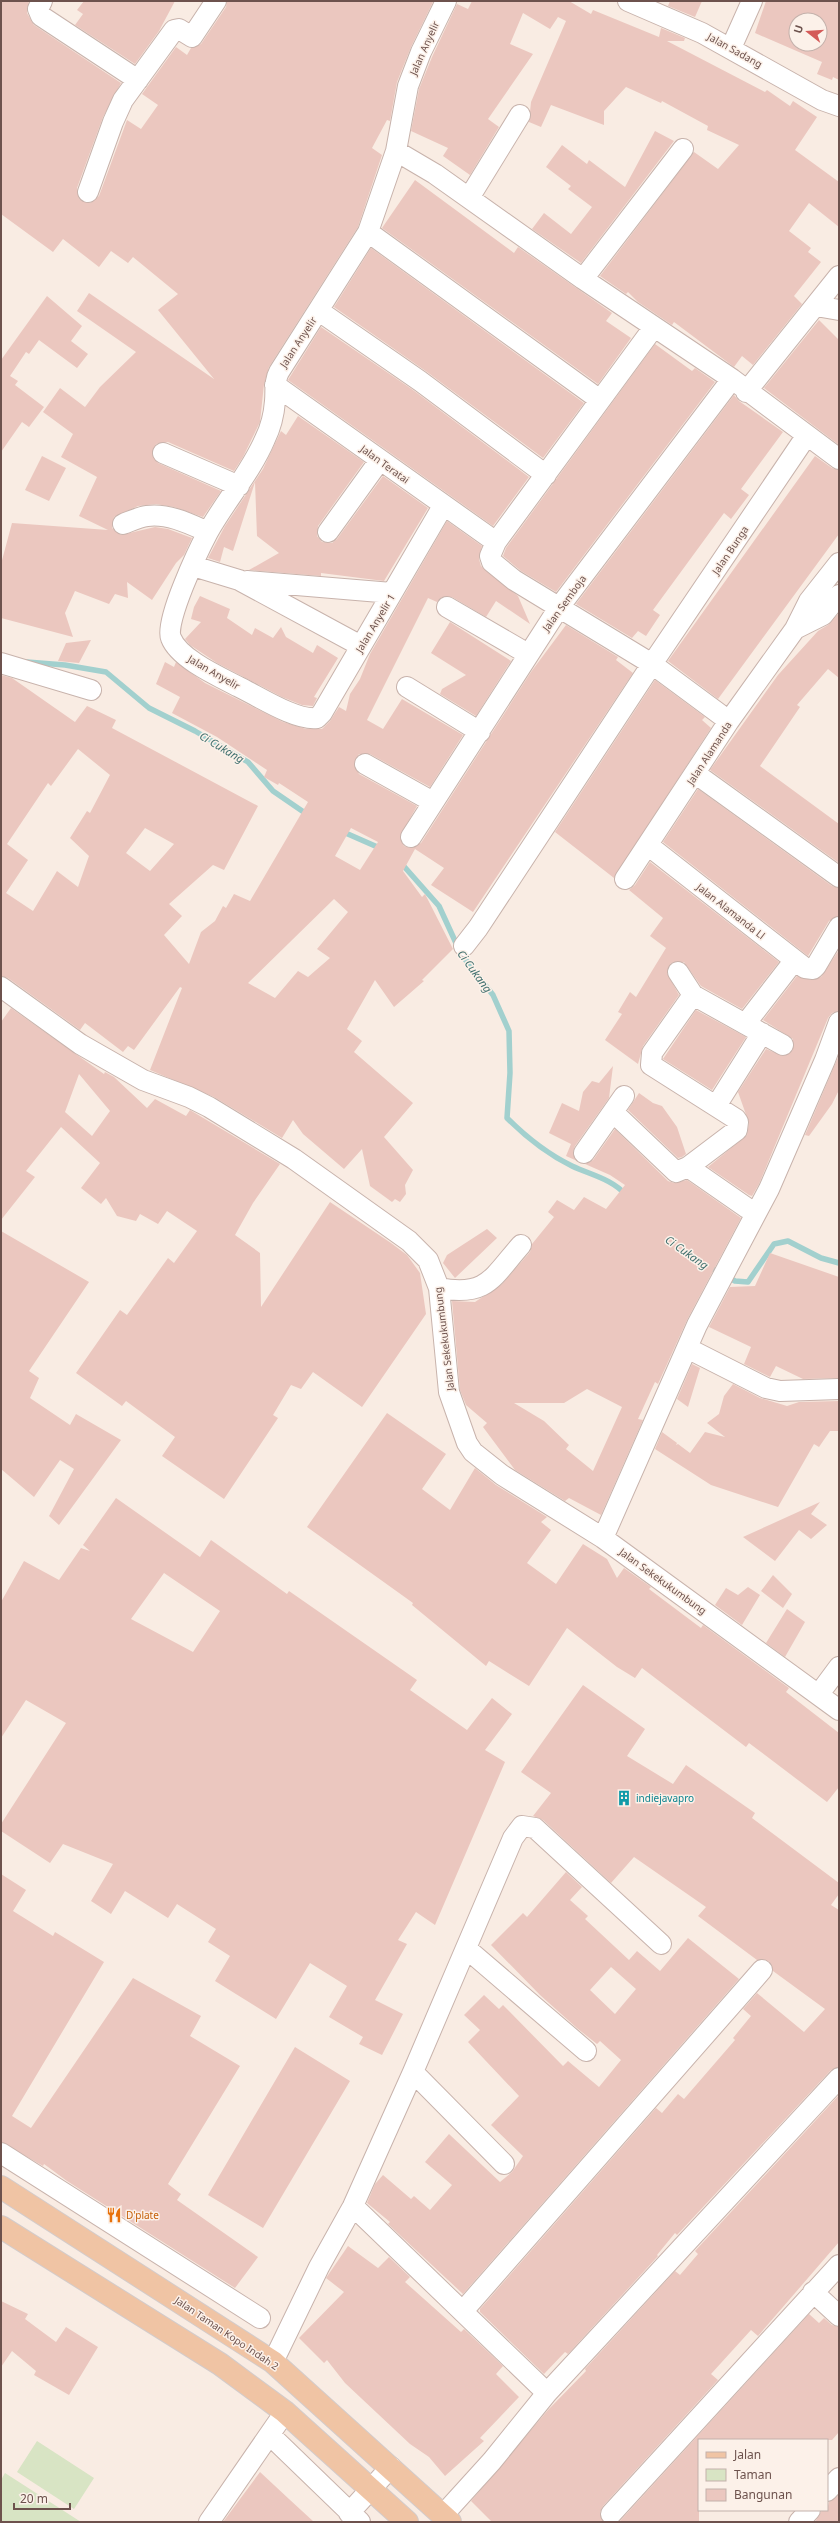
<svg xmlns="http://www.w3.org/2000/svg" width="840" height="2523" font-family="'Noto Sans',sans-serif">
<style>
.green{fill:#d8e4c4}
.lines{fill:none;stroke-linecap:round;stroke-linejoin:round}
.stream{stroke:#a2d0ce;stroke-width:5.5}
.building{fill:#ebc7bf;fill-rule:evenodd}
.minor-casing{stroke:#c8b3ac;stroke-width:22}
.major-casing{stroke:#d3cbca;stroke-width:24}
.minor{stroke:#fff;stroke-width:20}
.major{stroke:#f0c4a4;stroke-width:22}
.labels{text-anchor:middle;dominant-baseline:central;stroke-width:3;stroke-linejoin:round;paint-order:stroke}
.street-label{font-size:10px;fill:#6d524d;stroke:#fcf1e9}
.culture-label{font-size:10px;fill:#0d838f;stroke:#fcf1e9;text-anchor:start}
.food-label{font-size:10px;fill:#c56008;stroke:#fcf1e9;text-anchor:start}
.water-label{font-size:11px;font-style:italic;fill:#437270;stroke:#fcf1e9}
</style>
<rect width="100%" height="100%" fill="#f9ece3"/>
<path class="green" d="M37,2441L94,2478L74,2509L17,2472Z
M5,2473L81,2522H1V2480Z"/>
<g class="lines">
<path class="stream" d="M27,662L65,665L106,672L149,708L195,731L248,762L273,791L308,815
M341,831L382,849
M401,863L439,906L461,954L493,995L509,1031L510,1073L507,1118C526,1137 547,1154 572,1166C591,1175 612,1179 626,1195
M708,1266L735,1281L748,1282L774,1244L788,1241L821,1258L839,1263"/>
</g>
<path class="building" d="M1,1H29L27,13L34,25L121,83L103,117L77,188L79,199L90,203L99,196L127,120L141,129L158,105L142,94L176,47L187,55L191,48L201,44L226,7L227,1L433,2L411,47L397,82L390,121L387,120L372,148L382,155L358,227L269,367L264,384L260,422L243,457L234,471L168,442L156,444L152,454L158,463L221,491L203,517L174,507L156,504L138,506L114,517L112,528L121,535L155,527L168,529L192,538L184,555L176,563L152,600L127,582L128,598L115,594L109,604L75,591L65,613L73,637L1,618V564L12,523L108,530L79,516L97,477L61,457L73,434L43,412L60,388L85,407L100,387L136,352L77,311L89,293L214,379L158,310L178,294L133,257L128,263L111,251L99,267L63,239L53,252L1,214Z
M84,1H175L159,31L135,64L75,25L83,14L77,10Z
M472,1H569L591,14L593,10L659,37L661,28L685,38L684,41H667L765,92L767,90L790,106L793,101L817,117L795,150L839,182V227L809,203L789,231L811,248L808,252L821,262L794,296L802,304L753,365L742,356L734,367L674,322L672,325L638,302L628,292L626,294L600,276L694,152L718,169L739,145L707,130L708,126L662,101L661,103L626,87L604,111V125L551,105L541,127L529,122L531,102L566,21L558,17L550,29L523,13L510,44L533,54L488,119L499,127L470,175L443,156L448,148L411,131L419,89L432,57L457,4L468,9Z
M670,1H702L695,17L668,6Z
M766,1H839V80L833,77L832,80L817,74L822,62L755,33ZM796,20H820V44H796Z
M655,131L674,141L581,263L532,229L544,213L571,234L592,207L568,189L571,186L546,167L562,145L587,164L589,160L625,187Z
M415,180L514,253L518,247L612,313L606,321L631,338L598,384L382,228Z
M371,248L584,403L543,458L427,372L334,307Z
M47,296L82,326L71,341L88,354L77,368L39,340L29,354L26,352L10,376L18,381L15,385L44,407L29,427L22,422L1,452V360Z
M819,320L839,340V445L764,388Z
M321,327L413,390L529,477L493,526L288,380Z
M655,344L692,371L695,368L715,382L556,592L521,571L503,556L506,548Z
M734,395L739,401L783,432L741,489L749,495L731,519L724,513L653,610L660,615L646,636L638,631L632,638L576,604Z
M298,416L364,462L318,526L317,536L322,542L332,543L337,539L383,476L428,508L384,581L321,573V576L249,570L279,553L257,536L255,482L233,551L224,547L220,562L208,558L225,526L263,469L281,431L286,435Z
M42,456L66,468L49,501L25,490Z
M815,456L832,468L839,470V534L718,699L668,661Z
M447,521L482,546L479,559L481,566L518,596L530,624L496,601L486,617L452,597H442L437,602L428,598L367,720L383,729L402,699L463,735L430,787L370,754H359L354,764L359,774L417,806L400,836L404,846L411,848L421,843L531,672L566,625L618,657L616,660L633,673L473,912L431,885L444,868L415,849L403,871L422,897L425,894L453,949L422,980L424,981L394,1007L375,980L347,1029L362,1041L354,1052L413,1103L384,1137L413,1170L405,1185L406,1194L400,1202L395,1199L392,1202L370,1186L362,1149L344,1169L303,1134L293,1120L282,1138L214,1097L150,1070L182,988L180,987L134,1050L128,1046L123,1052L85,1023L80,1030L8,978L1,976V675L12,678L75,722L87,706L116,720L112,728L258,806L224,870L213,865L169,904L182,916L164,935L189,964L201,932L215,921L223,906L226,908L234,894L250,901L308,802L279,783L278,785L264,777L267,770L217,737L172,713L180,697L156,684L165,662L174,667L176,662L205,683L283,722L306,729H322L330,721L339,707L346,711L350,694L360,679L370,654ZM78,749L110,775L90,813L87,811L70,838L89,856L78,887L57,871L33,911L6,893L28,860L7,844L48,783L51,786ZM145,828L174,844L150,871L126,853ZM351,828L378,842L360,870L335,856ZM334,899L348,912L317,949L330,958L308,977L298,971L275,998L248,983Z
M200,596L230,609L227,618L252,635L255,628L273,638L281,627L286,637L313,653L317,645L338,658L314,697L317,698L313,706L302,705L282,697L217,663L190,645L185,639L201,622L191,619L194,607Z
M839,613V678L828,669L797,705L800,707L760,766L839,824V863L710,770L778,675L818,631L828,625Z
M450,622L511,661L476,716L440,694L442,689L466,675L431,653Z
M91,640L79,663L58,661L66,643Z
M655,680L705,717L702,720L711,728L614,878L555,832Z
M698,789L832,886L839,888V916L829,921L808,956L663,842Z
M650,862L779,962L742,1009L701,986L684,962L671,963L667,973L679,995L643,1046L638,1064L605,1040L622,1014L618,1012L630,992L636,997L666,948L650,936L663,918L629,890L635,885Z
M839,950V1011L832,1013L828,1018L759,1184L752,1196L749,1195L708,1167L747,1135L749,1123L738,1092L766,1049L783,1056L793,1050V1039L763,1020L797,976L812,980L821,977Z
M11,1008L104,1074L105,1072L114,1077L147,1108L155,1099L186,1116L190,1110L280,1164L253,1203L235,1235L260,1253L261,1307L330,1202L391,1243L407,1255L420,1273L426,1314L362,1407L313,1372L301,1389L291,1385L273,1415L278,1418L224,1499L162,1456L175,1437L126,1401L122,1406L76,1373L120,1310L127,1315L168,1258L174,1263L197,1231L167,1211L158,1224L140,1214L136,1221L117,1216L106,1198L101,1204L81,1188L100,1163L61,1127L26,1171L35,1177L1,1220V1022ZM79,1074L110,1111L92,1136L65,1112Z
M696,1010L746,1037L712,1090L663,1059Z
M839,1055V1090L832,1104L809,1136L805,1135Z
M613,1066L609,1098L575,1146L573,1152L575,1160L566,1156L571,1144L549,1133L562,1103L579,1111L583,1092L592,1081L599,1083Z
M639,1093L653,1103L662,1106L677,1127L686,1154L682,1157L678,1158L628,1110Z
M615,1129L668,1181L674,1183L687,1180L741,1218L687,1320L658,1384L655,1382L638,1419L643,1420L601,1515L569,1498L565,1501L515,1470L483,1427L487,1423L466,1405L460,1390L452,1301L475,1302L502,1284L530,1252L532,1244L554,1217L548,1212L557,1200L574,1210L584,1197L606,1209L625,1185L610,1175L585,1164L593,1160ZM587,1389L622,1407L593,1471L566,1449L569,1445L544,1421L514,1403H564Z
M487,1229L497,1238L455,1278L443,1263L447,1255Z
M1,1231L89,1282L29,1371L39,1378L30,1398L70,1425L76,1414L121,1440L59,1525L49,1516L74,1469L60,1460L34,1497L1,1469Z
M770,1253L839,1277V1378L803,1379L776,1366L770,1377L744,1364L751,1347L709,1327L730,1287L755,1286Z
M692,1364L700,1368L688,1407L677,1399Z
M733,1384L760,1398L787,1406L799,1402L839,1401V1431H830L819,1447L814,1444L778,1507L711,1485L655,1449L662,1432L677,1443L676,1445L678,1444L690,1453L705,1432L725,1437L707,1423L719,1414L724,1396Z
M387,1413L446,1454L422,1489L450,1510L475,1468L496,1485L547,1517L541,1522L551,1530L527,1563L556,1584L583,1544L607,1559L617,1578L624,1568L651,1587L649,1589L701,1628L703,1625L789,1688L786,1692L839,1733V1787L827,1802L749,1743L746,1747L642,1668L635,1678L617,1667L567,1628L529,1686L489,1661L486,1666L412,1605L413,1603L307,1527Z
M116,1498L200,1557L211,1540L287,1594L289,1591L417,1680L410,1690L467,1730L492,1698L512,1714L485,1750L505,1762L435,1925L416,1912L398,1940L407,1944L375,2000L403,2014L382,2055L359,2044L363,2037L329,2017L347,1986L310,1963L276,2019L215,1981L230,1956L208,1942L216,1929L177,1904L168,1918L125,1891L111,1914L91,1901L113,1864L63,1844L50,1863L1,1831V1824L66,1723L26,1700L1,1738V1602L24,1561L59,1580L81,1548L90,1551L83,1545ZM164,1573L220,1611L193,1652L131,1619Z
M820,1502L811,1514L827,1525L811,1539L799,1530L775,1561L743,1537Z
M773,1575L792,1594L783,1608L761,1591Z
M748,1587L760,1595L742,1625L715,1605L726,1588L738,1595Z
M787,1609L805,1622L785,1657L766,1643Z
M583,1685L645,1729L627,1756L673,1784L686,1765L755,1813L752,1818L839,1883V1894L831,1905L839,1910V2067L831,2070L677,2235L675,2233L657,2255L658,2256L568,2354L565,2352L544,2374L480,2312V2309L656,2108L662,2113L678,2094L684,2099L735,2040L733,2038L751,2016L743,2009L757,1993L804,2032L825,2009L773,1971L769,1961L757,1960L698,1916L706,1907L634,1857L611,1883L543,1820L533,1816L551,1793L521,1772Z
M566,1872L582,1887L570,1900L588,1916L585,1919L629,1960L637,1951L660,1971L688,1938L739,1979L463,2294L388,2224L390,2222L367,2203L375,2184L383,2175L411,2199L414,2196L430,2210L452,2185L425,2162L449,2134L500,2182L512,2172L523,2156L491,2125L519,2096L468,2042L480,2030L464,2015L484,1995L499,2009L503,2005L563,2066L568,2061L599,2087L621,2060L600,2041L597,2044L578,2029L540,1995L491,1945L523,1913L527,1917ZM611,1967L636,1989L615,2014L590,1990Z
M1,1874L26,1890L13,1911L53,1936L55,1932L104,1962L12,2116L31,2128L133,1978L201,2016L190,2036L240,2066L168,2184L181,2194L177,2200L258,2257L235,2288L67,2181L44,2164L43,2166L1,2142Z
M295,2047L350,2081L263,2228L208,2195Z
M839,2095V2242L758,2336L751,2330L711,2374L718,2380L603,2506L600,2512L603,2522H492L471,2501L548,2410L586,2371L585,2369L675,2271L680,2275L698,2254L695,2251Z
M348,2246L378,2268L389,2257L410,2277L405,2282L461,2332L464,2329L503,2366L496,2374L519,2397L480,2438L484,2441L445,2476L429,2457L410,2444L345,2383L327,2360L324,2363L299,2338L344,2292L326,2278Z
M1,2301L28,2314L25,2319L56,2342L66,2327L98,2347L69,2395L34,2375L36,2371L12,2351L1,2367Z
M809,2314L819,2323L824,2318L832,2325L839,2327V2432L832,2440H699V2522H619Z
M260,2472L289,2499L314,2522H223Z
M839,2495V2522H815L822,2510H827L829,2502Z"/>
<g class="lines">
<defs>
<path id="minor" d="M42,1L38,9L41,16L138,80
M628,1L702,33L822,100L839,106
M731,48L752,1
M396,151L435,174L583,279L732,379L839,459
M88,192L113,122L123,100L174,30L179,29L192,37L216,1
M469,198L520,115
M368,232L600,400
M583,279L683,149
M816,306L839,310
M319,311L420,381L546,475
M654,327L496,542L490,556L492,562L514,580L652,664L729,721
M275,385L496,542
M746,392L839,276
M163,453L239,486
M443,506L322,713L317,718C296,721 258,696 239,687C220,677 179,659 171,638C164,622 199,549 208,532C226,500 251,472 265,439C271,427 274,414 275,401C276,391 274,381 279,372L368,232L396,151L408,86L421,52L446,1
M123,524C131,521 139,517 147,516C168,513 190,524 208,532
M328,532L380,460
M193,566L239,580L361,646
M247,581L392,593
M447,607L528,654
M795,629L823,615L839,595
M1,663L91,690
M407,687L480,732
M365,764L433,802
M696,774L839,877
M411,837L560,606L732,379
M649,846L805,968L813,969L816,966L839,927
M625,879L729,721L795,629L809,601L839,563
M464,946L478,928L652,664L807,435
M678,972L693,995L783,1045
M1,987L80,1044L143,1080L189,1097L209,1107L294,1159L409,1241L428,1260L439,1288L449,1392L467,1443L473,1452L502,1475L603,1538L839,1710
M746,1023L794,961
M716,1106L762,1033
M613,1112L676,1172L688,1167L737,1130L738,1122L736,1119L651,1065L652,1053L693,995
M584,1153L624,1096
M688,1167L747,1208
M439,1288C487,1297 492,1278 521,1245
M687,1348L766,1388L780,1391L839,1389
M603,1538L697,1325L769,1189L825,1060L839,1022
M819,1694L839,1667
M467,1949L586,2051
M413,2072L504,2164
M1,2153L260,2318
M353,2206L547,2393
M813,2292L839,2316
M463,2311L762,1970
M273,2362L319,2267L353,2206L413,2072L513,1838L522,1826L535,1828L661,1944
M270,2435L360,2522
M827,2491L839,2478
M349,2513L391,2467
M611,2514L839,2265
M443,2515L492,2461L547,2393L839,2078
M209,2522L285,2412
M799,2522L810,2510"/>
<path id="major" d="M1,2187L273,2362L450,2522
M1,2227L220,2364L285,2412L407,2522"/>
</defs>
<use href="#minor" class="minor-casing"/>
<use href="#major" class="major-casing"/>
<use href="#minor" class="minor"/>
<use href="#major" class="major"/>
</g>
<defs>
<symbol id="building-bare" viewBox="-9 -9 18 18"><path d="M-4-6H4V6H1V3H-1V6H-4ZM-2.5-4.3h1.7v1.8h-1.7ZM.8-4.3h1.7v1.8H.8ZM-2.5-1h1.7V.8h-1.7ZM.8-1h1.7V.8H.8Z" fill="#0f9aa8" stroke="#fcf1e9" stroke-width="2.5" paint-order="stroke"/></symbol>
<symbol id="restaurant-bare" viewBox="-9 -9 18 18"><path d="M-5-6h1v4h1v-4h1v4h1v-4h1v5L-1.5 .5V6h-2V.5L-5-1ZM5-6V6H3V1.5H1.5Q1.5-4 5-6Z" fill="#e8710a" stroke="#fcf1e9" stroke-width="2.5" paint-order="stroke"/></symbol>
</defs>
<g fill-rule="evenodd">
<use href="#building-bare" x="613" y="1787" width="22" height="22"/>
<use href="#restaurant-bare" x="103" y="2204" width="22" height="22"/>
</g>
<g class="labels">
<g class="street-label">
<text transform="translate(424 48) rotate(-66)">Jalan Anyelir</text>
<text transform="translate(735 50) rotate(29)">Jalan Sadang</text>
<text transform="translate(298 342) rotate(-57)">Jalan Anyelir</text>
<text transform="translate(385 464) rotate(36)">Jalan Teratai</text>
<text transform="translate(730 550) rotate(-56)">Jalan Bunga</text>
<text transform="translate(564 603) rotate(-54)">Jalan Semboja</text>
<text transform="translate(375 623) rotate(-59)">Jalan Anyelir 1</text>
<text transform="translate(214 672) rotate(30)">Jalan Anyelir</text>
<text transform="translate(709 753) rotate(-57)">Jalan Alamanda</text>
<text transform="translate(731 911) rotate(38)">Jalan Alamanda Ll</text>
<text transform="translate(444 1339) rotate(-97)">Jalan Sekekukumbung</text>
<text transform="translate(663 1581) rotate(36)">Jalan Sekekukumbung</text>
<text transform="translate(227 2333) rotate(34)">Jalan Taman Kopo Indah 2</text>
</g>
<g class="culture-label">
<text x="636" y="1798">indiejavapro</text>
</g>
<g class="food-label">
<text x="126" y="2215">D'plate</text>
</g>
<g class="water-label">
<text transform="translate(222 747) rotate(31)">Ci Cukang</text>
<text transform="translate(475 971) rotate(54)">Ci Cukang</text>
<text transform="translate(687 1252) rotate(35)">Ci Cukang</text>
</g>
</g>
<rect width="840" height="2523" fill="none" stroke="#6d524d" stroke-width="4"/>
<rect x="698" y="2439" width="130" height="72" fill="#fcf1e9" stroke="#c3b1ab"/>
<rect x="706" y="2452" width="20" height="6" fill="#f0c4a4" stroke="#c3b1ab"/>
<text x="734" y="2459" font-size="12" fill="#6d524d">Jalan</text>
<rect x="706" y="2469" width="20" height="12" fill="#d8e4c4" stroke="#c3b1ab"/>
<text x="734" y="2479" font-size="12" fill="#6d524d">Taman</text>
<rect x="706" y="2489" width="20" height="12" fill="#ebc7bf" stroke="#c3b1ab"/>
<text x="734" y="2499" font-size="12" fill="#6d524d">Bangunan</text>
<g transform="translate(808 32) rotate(287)"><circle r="19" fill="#fcf1e9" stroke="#c3b1ab"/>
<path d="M0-3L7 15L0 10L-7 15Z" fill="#d45a58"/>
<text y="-6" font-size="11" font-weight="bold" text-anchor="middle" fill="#6d524d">U</text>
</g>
<path d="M14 2503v6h56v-6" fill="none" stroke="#6d524d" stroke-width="2"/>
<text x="20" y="2503" font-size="12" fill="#6d524d" stroke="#fcf1e9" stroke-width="3" paint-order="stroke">20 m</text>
</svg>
